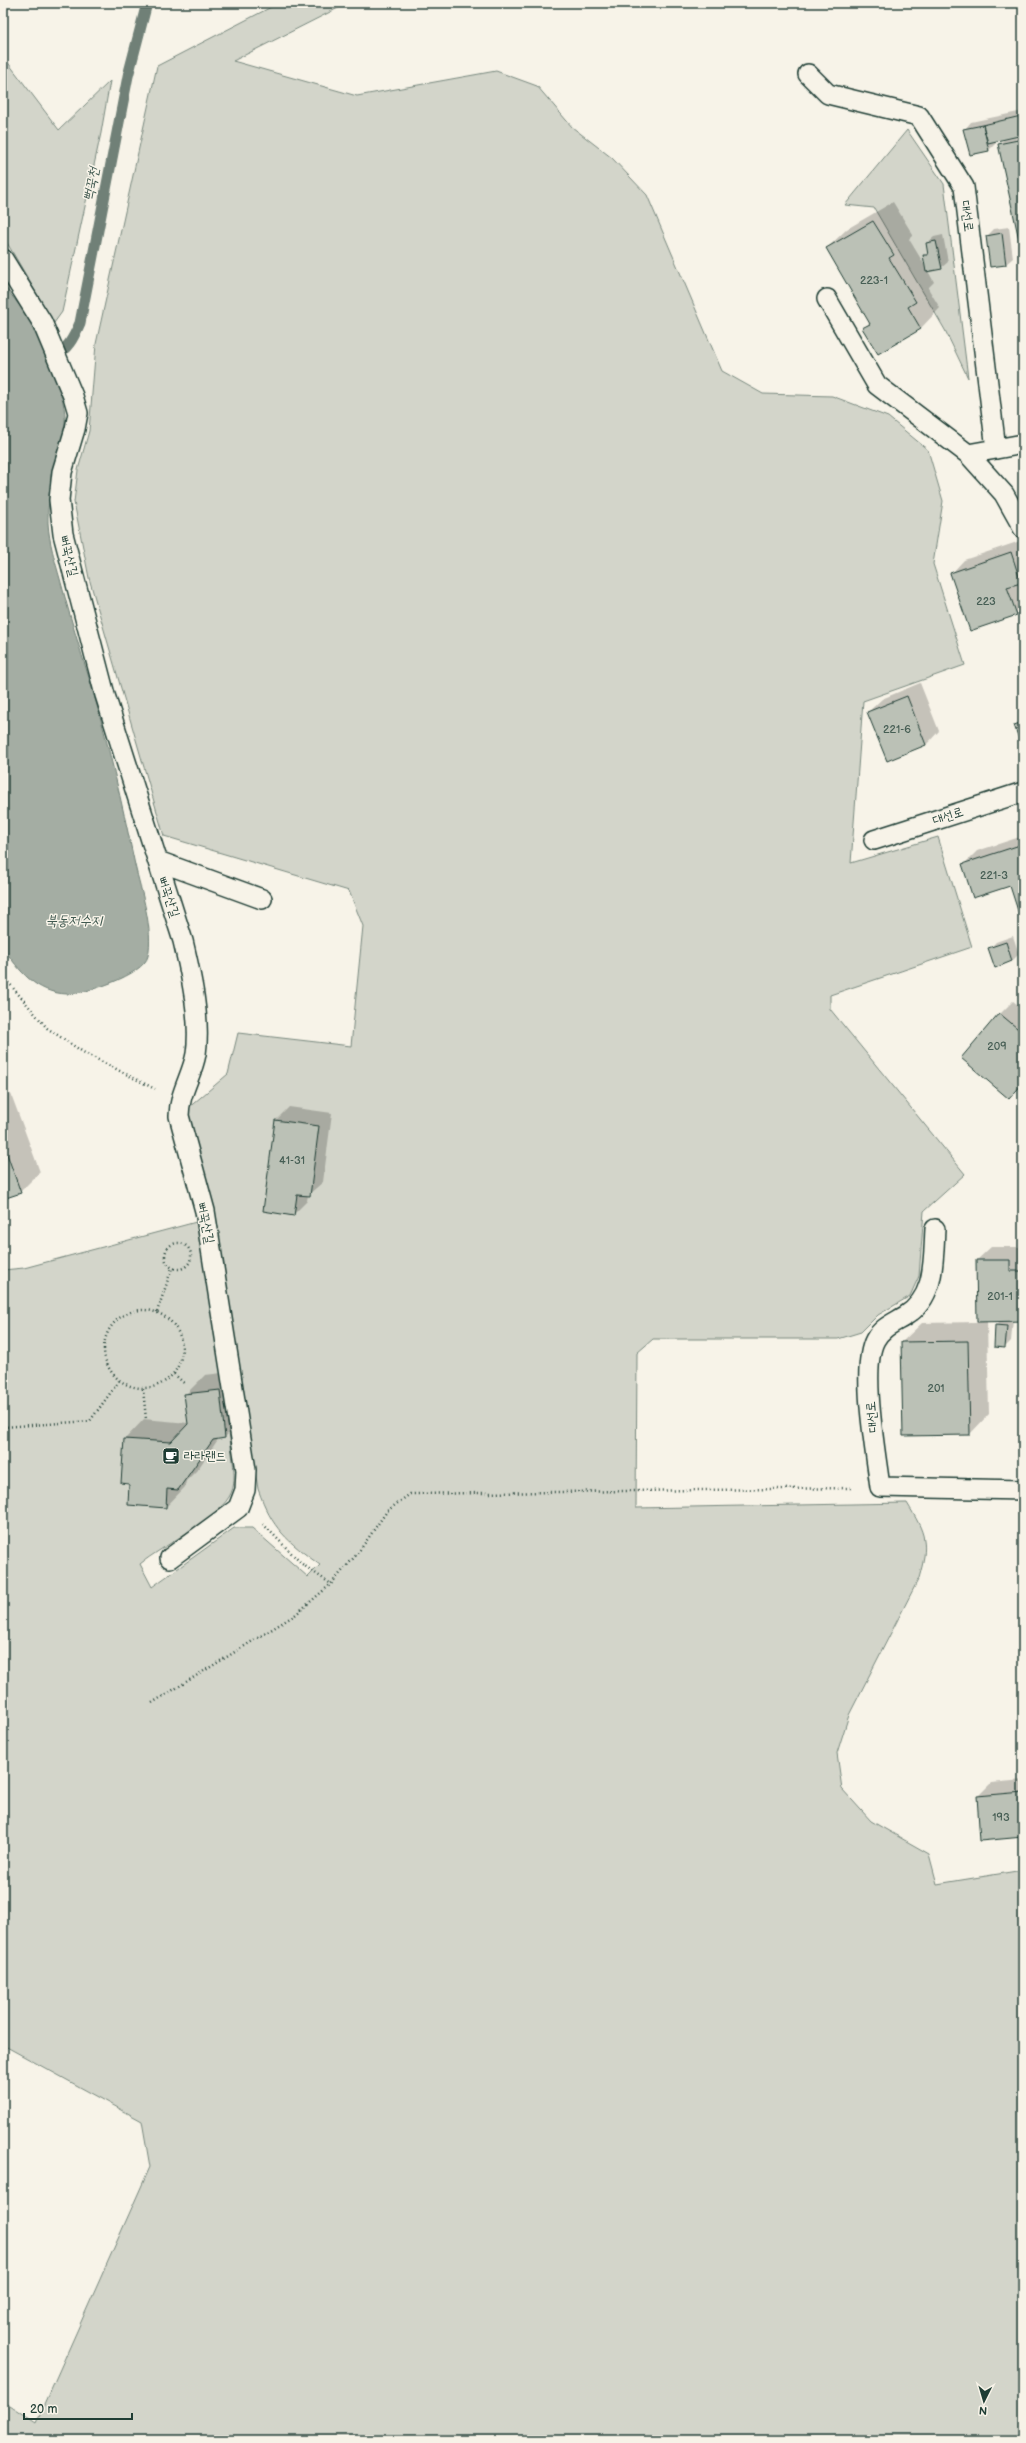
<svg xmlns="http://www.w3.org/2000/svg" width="1026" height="2443" font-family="'Balsamiq Sans','Poor Story',sans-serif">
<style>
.green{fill:#d3d5ca;stroke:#79897f}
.water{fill:#a4ada3;stroke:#6f8077}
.shadow{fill:#0003}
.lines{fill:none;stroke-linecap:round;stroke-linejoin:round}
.stream{stroke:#6f8077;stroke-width:11}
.building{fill:#bbc1b6;stroke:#1f3d34}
.lane-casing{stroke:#1f3d34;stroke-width:22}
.path{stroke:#1f3d34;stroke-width:2.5;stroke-dasharray:1 3;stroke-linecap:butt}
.lane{stroke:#f7f3e8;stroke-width:19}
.labels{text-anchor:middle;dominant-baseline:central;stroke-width:3;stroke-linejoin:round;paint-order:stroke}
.number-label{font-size:11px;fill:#465e54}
.street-label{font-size:13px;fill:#1f3d34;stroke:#f7f3e8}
.poi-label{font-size:13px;fill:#1f3d34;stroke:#f7f3e8;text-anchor:start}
.water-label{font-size:14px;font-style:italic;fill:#405950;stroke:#f7f3e8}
</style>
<rect width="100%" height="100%" fill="#f7f3e8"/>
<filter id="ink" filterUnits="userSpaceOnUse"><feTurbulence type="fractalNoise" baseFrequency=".025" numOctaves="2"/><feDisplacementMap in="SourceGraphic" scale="8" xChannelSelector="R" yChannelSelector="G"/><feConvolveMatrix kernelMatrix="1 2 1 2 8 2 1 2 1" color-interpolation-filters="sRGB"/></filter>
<g filter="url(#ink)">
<path class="green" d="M279,3H348L233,61L357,96L496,71L537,86L572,127L612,158L647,195L722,371L763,394L832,396L888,417L928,450L943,501L933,564L965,665L863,701L851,863L938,837L972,947L830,995V1009L965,1174L924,1211L919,1276L910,1296L878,1315L861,1332L838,1339H653L637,1353L636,1508L907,1503C926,1534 929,1543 919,1578L849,1715L837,1753L842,1789L871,1821L929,1854L937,1884L1023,1870V2440H3V2401L36,2423L150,2167L142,2121L3,2045V1270L24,1268L200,1221L233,1461C234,1473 236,1486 229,1497C217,1518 161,1547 140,1564L152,1587L234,1528H252L308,1577L320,1565C287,1541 272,1529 258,1489L216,1217L187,1109L228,1074L238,1033L351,1046L363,926L349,891L164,836L89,578L74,502L78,470L89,431L96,344L157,66Z
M3,56L59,130L110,81L101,133L62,312L54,323L3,236Z
M907,130L944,184L968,378L945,330L874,208L845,205Z"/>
<path class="water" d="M3,284C13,298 26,312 34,327C46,348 67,399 65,423C62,457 46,488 48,523C49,542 55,561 60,579C69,613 79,647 90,681C108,742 122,803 135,865C141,891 154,930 148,956C144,975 85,994 67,994C36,993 19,971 3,947Z"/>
<path class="shadow" d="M1023,111V254L999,144L1006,138L995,140L996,143L989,150L971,154L965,129L971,122Z
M893,202L913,235L909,239L927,269L925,256L928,252L927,243L934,237L943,235L948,262L941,268L928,271L934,282L928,288L940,308L921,328L878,353L863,329L870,322L827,248L847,229Z
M1009,227L1013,258L1006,264L991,266L987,236L994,229Z
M1023,540V607L1016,614L951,574L964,560Z
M920,683L939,731L926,745L868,712L882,699Z
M1023,718V747L1015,726Z
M1023,836V915L1011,885L963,865L977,851Z
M1013,936L1019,954L1012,961L995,966L989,949L996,942Z
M1013,1001L1023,1009V1084L1009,1098L1000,1014Z
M11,1094L40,1172L20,1192L3,1198V1097Z
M289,1107L332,1113L323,1182L308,1195L307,1201L294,1214L276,1120Z
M991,1247H1023V1320H1013L1011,1341L1005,1347L996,1325L1001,1320L987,1321L989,1414L970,1434L902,1342L922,1323L978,1322L977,1260Z
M239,1371L244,1418L225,1437L219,1438L198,1469L186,1481L185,1487L166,1507L130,1483H122L125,1439L144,1419L188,1423L185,1395L205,1375Z
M1023,1780V1836L978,1796L991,1783Z"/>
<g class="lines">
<path class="stream" d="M53,357C68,349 73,339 80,323L128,76L147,3"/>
</g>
<path class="building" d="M1021,116L1023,135L988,143L983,125Z
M983,125L989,151L970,155L963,129Z
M1023,139V258L998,144Z
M873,221L894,255L889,258L916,302L908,307L921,329L878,354L862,328L870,324L826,248Z
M1002,233L1006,265L990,267L986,236Z
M936,241L942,269L926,272L923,255H928L926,243Z
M1011,552L1021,583L1007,587L1017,615L970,631L950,573Z
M907,696L926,745L887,761L867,712Z
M1023,722V750L1014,725Z
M1023,844V916L1020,917L1010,886L973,898L962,864Z
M1006,942L1012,961L995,968L988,948Z
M999,1013L1023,1033V1083L1009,1099L961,1058Z
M275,1120L319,1126L310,1196L297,1195L294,1216L263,1211Z
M3,1143L21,1193L3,1199Z
M976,1260H1010V1271H1023V1321L977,1322Z
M995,1325L1007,1326L1005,1348L994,1347Z
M968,1341L970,1435L903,1436L901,1342Z
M220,1390L225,1438L213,1440L178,1490L167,1489L166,1508L128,1505L129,1484L121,1483L124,1439L171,1442L188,1424L184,1394Z
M1023,1792V1837L980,1841L977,1796Z"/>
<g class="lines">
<defs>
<path id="lane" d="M808,74L828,94L919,116L964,187L996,449
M3,259L42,322L73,396L78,413L75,429L62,472L59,500L63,534L105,695L183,941C191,975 201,1020 196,1054C192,1076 179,1093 179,1116L205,1211L246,1470L245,1490L238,1508L170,1558
M827,299L877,385L968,454L1023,444
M968,454L1004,494L1023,528
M874,840L1023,792
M158,861L262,899
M935,1229C933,1261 936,1297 905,1316C894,1323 882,1327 875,1340C860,1368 876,1454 880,1487L1023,1490"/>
</defs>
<use href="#lane" class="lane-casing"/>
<path class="path" d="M3,976L47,1028L83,1052L155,1089
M165 1256a13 13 0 1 1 26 0a13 13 0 1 1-26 0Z
M104 1349a39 39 0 1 1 78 0a39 39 0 1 1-78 0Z
M157,1312L172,1268
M174,1374L184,1383
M143,1389L146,1419
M3,1427L90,1421L119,1381
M263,1524L302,1564L331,1584
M152,1703L295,1615L331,1584L358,1553L387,1511L410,1494L851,1488"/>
<use href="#lane" class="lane"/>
</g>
</g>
<defs>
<symbol id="cafe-square" viewBox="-11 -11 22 22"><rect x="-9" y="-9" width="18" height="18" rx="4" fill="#1f3d34" stroke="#f7f3e8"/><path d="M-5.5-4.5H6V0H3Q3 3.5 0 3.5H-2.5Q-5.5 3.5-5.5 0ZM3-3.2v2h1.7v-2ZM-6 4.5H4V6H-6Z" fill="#fff"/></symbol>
</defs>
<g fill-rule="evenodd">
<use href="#cafe-square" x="161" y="1446" width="20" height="20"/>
</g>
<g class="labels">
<g class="number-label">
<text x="874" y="280">223-1</text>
<text x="986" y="601">223</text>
<text x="897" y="729">221-6</text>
<text x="994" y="875">221-3</text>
<text x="997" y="1046">209</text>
<text x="292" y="1160">41-31</text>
<text x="1000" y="1296">201-1</text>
<text x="936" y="1388">201</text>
<text x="1001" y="1817">193</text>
</g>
<g class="street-label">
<text transform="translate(967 216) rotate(83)">대선로</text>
<text transform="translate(69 556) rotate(77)">뻐꾹산길</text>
<text transform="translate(948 816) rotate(-18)">대선로</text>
<text transform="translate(169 897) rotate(72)">뻐꾹산길</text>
<text transform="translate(206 1223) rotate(79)">뻐꾹산길</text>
<text transform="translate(872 1417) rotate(-95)">대선로</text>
</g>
<g class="poi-label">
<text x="184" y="1456">라라랜드</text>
</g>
<g class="water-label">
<text transform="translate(91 184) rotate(-79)">뻑꾹천</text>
<text x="74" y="920">북동저수지</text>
</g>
</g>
<rect width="1026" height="2443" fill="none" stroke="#f7f3e8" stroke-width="16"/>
<rect x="8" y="8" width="1010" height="2427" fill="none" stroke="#1f3d34" stroke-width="1.5" filter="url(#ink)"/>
<g transform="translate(984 2401) rotate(185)" stroke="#f7f3e8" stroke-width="3" paint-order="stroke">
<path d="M0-3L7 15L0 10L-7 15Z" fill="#1f3d34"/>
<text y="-6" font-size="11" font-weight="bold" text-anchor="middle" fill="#1f3d34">N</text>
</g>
<path d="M24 2413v6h108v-6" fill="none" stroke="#1f3d34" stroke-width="2"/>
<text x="30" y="2413" font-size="12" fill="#1f3d34" stroke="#f7f3e8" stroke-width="3" paint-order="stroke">20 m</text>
</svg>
